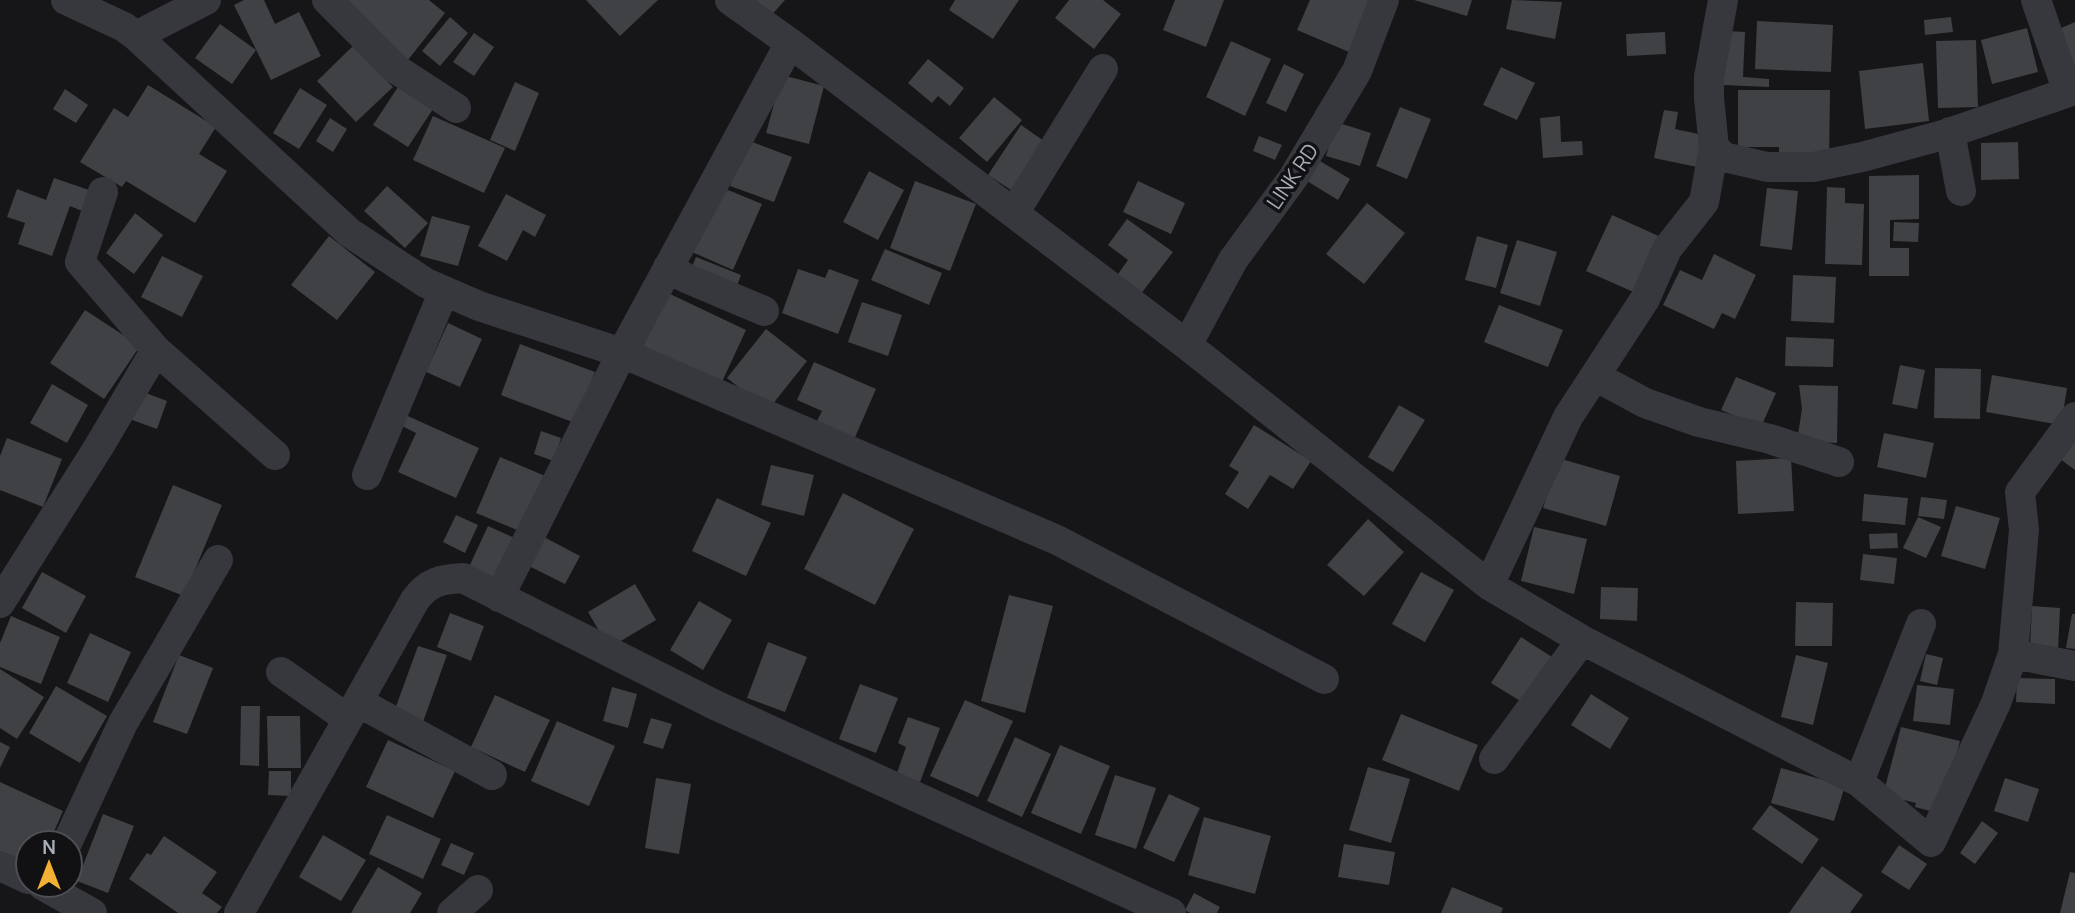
<svg xmlns="http://www.w3.org/2000/svg" width="2075" height="913" font-family="Manrope,sans-serif">
<style>
.building{fill:#404145}
.lines{fill:none;stroke-linecap:round;stroke-linejoin:round}
.minor{stroke:#37383d;stroke-width:30}
.labels{text-anchor:middle;dominant-baseline:central;stroke-width:7;stroke-linejoin:round;paint-order:stroke}
.street-label{font-size:21px;fill:#a8adb8;stroke:#111113}
</style>
<rect width="100%" height="100%" fill="#161618"/>
<path class="building" d="M244,0H264L275,24L299,12L321,56L271,80L234,5Z
M341,0H429L445,13L404,65Z
M586,0H658L620,36Z
M747,0H785L768,19Z
M955,0H1019L993,39L949,10Z
M1069,0H1103L1121,14L1094,49L1055,18Z
M1175,0H1224L1206,47L1163,30Z
M1310,0H1371L1349,52L1297,30Z
M1414,0H1472L1467,16Z
M1512,0L1562,2L1555,39L1506,29Z
M450,17L468,33L440,66L422,51Z
M1951,17L1953,32L1925,35L1924,20Z
M1757,21L1833,25L1831,72L1755,69Z
M2075,22V74L2052,32Z
M220,24L256,50L232,84L195,58Z
M2027,28L2038,72L1992,84L1981,40Z
M1726,31L1745,32L1743,77L1769,79V87L1723,85Z
M1665,32L1666,54L1627,56L1626,34Z
M474,33L494,47L474,76L453,62Z
M1976,40L1978,107L1938,108L1936,41Z
M1231,41L1271,59L1245,116L1206,97Z
M353,46L393,87L356,122L317,81Z
M928,59L964,88L950,106L938,96L932,103L908,83Z
M1923,63L1929,121L1865,129L1859,71Z
M1284,64L1304,74L1286,112L1266,103Z
M1501,67L1535,83L1517,120L1483,105Z
M782,75L824,86L809,144L766,133Z
M515,82L539,93L515,151L490,140Z
M148,85L216,127L199,154L227,171L195,223L126,181L122,187L80,162L114,108L128,117Z
M398,87L433,109L408,147L373,125Z
M300,88L327,105L299,149L273,133Z
M65,89L88,105L76,123L53,109Z
M1738,90H1830L1829,162H1779V147H1738Z
M994,97L1022,120L987,162L959,138Z
M1400,107L1431,119L1407,179L1376,166Z
M1664,110L1678,112L1675,129L1703,135L1697,167L1654,158Z
M433,116L505,148L484,193L413,160Z
M1560,116L1561,142L1582,141L1583,155L1543,158L1540,118Z
M330,118L347,129L333,152L316,141Z
M1336,122L1371,133L1360,166L1326,156Z
M1021,125L1044,141L1011,190L988,175Z
M1259,136L1282,145L1275,160L1253,151Z
M747,140L792,157L774,202L730,186Z
M2018,142L2019,179L1981,180V143Z
M1320,161L1350,179L1338,200L1307,181Z
M869,171L904,190L878,240L843,222Z
M1919,175V219L1890,220V248H1909V276H1869V176Z
M54,178L89,190L82,211L70,206L52,256L18,244L25,223L7,217L17,189L46,200Z
M915,181L976,204L950,271L890,248Z
M1138,181L1185,203L1171,234L1123,212Z
M387,186L428,223L405,248L364,211Z
M721,187L762,204L733,270L692,252Z
M1827,187L1845,188V203L1864,204L1862,265L1825,264Z
M1767,188L1798,191L1792,250L1760,246Z
M506,194L546,215L535,237L523,230L507,261L478,246Z
M1367,203L1405,233L1364,284L1326,254Z
M135,213L163,235L134,274L106,253Z
M1612,215L1663,238L1638,294L1586,271Z
M432,216L470,226L458,266L420,256Z
M1127,219L1173,252L1140,295L1116,277L1128,260L1108,245Z
M1894,222L1919,223L1918,242L1893,241Z
M329,236L375,272L337,320L291,285Z
M1477,236L1508,245L1496,288L1465,280Z
M1517,240L1557,252L1540,306L1500,293Z
M885,249L942,273L929,305L871,280Z
M1714,254L1756,275L1735,319L1722,313L1714,329L1663,305L1680,270L1702,280Z
M162,256L203,276L182,317L141,297Z
M696,257L741,275L734,293L689,274Z
M798,269L825,278L829,269L859,280L838,334L782,313Z
M1793,275L1836,277L1834,323L1791,321Z
M668,293L746,330L721,384L642,348Z
M862,302L902,315L888,356L848,342Z
M1499,305L1563,330L1548,367L1484,342Z
M85,310L140,346L104,399L50,363Z
M448,323L482,339L460,387L426,372Z
M766,329L807,361L768,410L727,378Z
M1786,337L1834,339L1833,367L1785,366Z
M520,344L595,372L575,423L501,395Z
M814,362L876,389L853,442L815,425L822,411L797,400Z
M1900,365L1925,370L1917,409L1892,404Z
M1935,368L1981,369L1980,419L1934,418Z
M1992,375L2067,388L2061,425L1986,412Z
M1736,377L1776,393L1761,427L1721,410Z
M52,384L88,405L67,443L30,423Z
M1799,385L1838,386L1837,443L1797,441L1802,409Z
M135,389L167,401L157,429L124,417Z
M1399,405L1425,420L1393,472L1368,457Z
M401,413L479,448L456,498L398,472L416,433L396,423Z
M1254,425L1311,461L1293,489L1270,475L1248,509L1225,494L1239,472L1229,466Z
M2075,430V470L2056,456Z
M541,431L561,438L554,461L534,454Z
M1884,433L1934,443L1926,478L1877,467Z
M7,438L62,459L43,507L0,490V456Z
M500,457L550,478L527,534L476,513Z
M1558,458L1620,476L1606,526L1543,508Z
M1791,458L1794,511L1738,514L1736,461Z
M771,465L814,475L804,516L761,505Z
M173,485L222,505L184,596L135,577Z
M843,493L914,529L875,605L804,569Z
M1864,494L1908,498L1905,525L1862,521Z
M1921,497L1947,500L1944,519L1918,516Z
M717,498L771,523L746,576L692,551Z
M1956,506L2000,518L1985,569L1941,556Z
M456,515L478,525L465,553L443,542Z
M1918,517L1941,527L1926,558L1903,548Z
M1368,519L1404,552L1364,596L1327,565Z
M488,526L521,541L501,584L468,569Z
M1534,527L1587,539L1574,594L1521,581Z
M1897,533L1898,548L1870,549L1869,534Z
M542,536L580,556L565,584L527,565Z
M1863,554L1897,558L1894,584L1860,580Z
M42,572L86,596L66,633L22,608Z
M1421,572L1454,590L1425,642L1392,624Z
M635,584L656,620L609,648L588,612Z
M1601,587L1638,588L1637,621L1600,619Z
M1009,595L1053,606L1025,713L981,701Z
M699,601L732,620L703,670L670,650Z
M1796,602L1833,603L1832,646H1795Z
M2032,606L2060,608L2058,651L2030,649Z
M450,613L484,626L471,661L437,647Z
M2072,614H2075V649L2066,648Z
M11,616L60,637L41,684L0,667V643Z
M90,633L131,652L108,702L67,683Z
M1521,637L1552,657L1522,702L1491,683Z
M768,642L807,657L785,712L747,698Z
M418,646L447,655L423,722L394,712Z
M1926,654L1943,658L1937,685L1920,681Z
M179,655L213,668L187,734L153,722Z
M1796,655L1828,663L1813,725L1781,717Z
M0,669L44,697L17,739L0,728Z
M2017,678L2055,679V704L2016,702Z
M860,684L898,698L876,753L839,739Z
M1917,685L1954,689L1950,725L1913,721Z
M56,686L107,716L80,763L29,733Z
M612,687L637,694L628,728L603,721Z
M1591,694L1629,718L1610,749L1571,725Z
M495,695L550,720L525,772L471,747Z
M965,700L1013,721L978,797L930,776Z
M241,706H260L259,766L240,765Z
M1401,714L1478,745L1459,791L1382,760Z
M267,716H300L301,768H268Z
M908,717L940,728L920,782L897,773L906,747L898,743Z
M651,718L672,724L663,749L643,743Z
M557,721L615,746L589,806L531,781Z
M1901,727L1960,741L1941,814L1915,807L1916,803L1883,795Z
M1015,737L1051,754L1022,817L987,801Z
M388,740L455,771L433,818L366,787Z
M0,742L10,747L0,768Z
M1060,745L1110,766L1081,834L1031,813Z
M1368,767L1410,779L1391,843L1349,830Z
M1781,768L1845,786L1834,821L1771,803Z
M269,771H291V796L268,795Z
M1115,775L1156,788L1136,849L1095,835Z
M656,778L691,784L679,854L645,848Z
M2005,778L2039,789L2028,822L1994,811Z
M0,782L63,811L49,843H28V863L0,851Z
M1169,794L1200,808L1174,862L1143,848Z
M1770,805L1819,839L1802,864L1752,829Z
M103,814L134,826L108,893L77,881Z
M387,815L441,839L423,879L369,854Z
M1204,817L1271,836L1255,894L1188,875Z
M1982,821L1998,833L1975,864L1960,853Z
M323,835L366,860L341,901L299,877Z
M164,836L217,872L202,893L222,907L217,913H178L129,879L147,853L151,855Z
M451,843L474,853L464,875L441,865Z
M1344,844L1395,852L1389,885L1338,877Z
M1899,845L1927,864L1909,890L1881,872Z
M1822,866L1863,895L1850,913H1789Z
M378,867L422,893L410,913H351Z
M2070,872L2075,873V913H2060Z
M1452,887L1503,908L1501,913H1441Z
M1194,893L1220,907L1217,913H1190L1185,910Z"/>
<g class="lines">
<path class="minor" d="M66,0L124,27L136,36L206,0
M327,0L396,69L456,108
M730,0L790,43
M1723,0L1709,77V98L1714,147L1724,157L1767,167H1813L1862,157L1943,135L2075,90
M2036,0L2068,92
M136,36L350,233L426,283L479,306L622,353L790,43L1187,345L1489,585L1582,640L1859,782L1931,842L1996,703L2013,654L2024,530L2020,492L2075,417
M1950,132L1961,191
M103,192L80,262L156,350L275,455
M1014,213L1103,69
M668,267L686,278L764,311
M1187,345L1233,260L1293,178L1357,71L1384,0
M1595,376L1645,403L1699,422L1770,439L1839,462
M367,475L444,291
M1489,585L1568,417L1645,299L1667,249L1704,202L1714,147
M499,597L622,353L1057,540L1324,679
M0,603L98,448L156,350
M2013,654L2075,666
M281,672L348,719
M358,702L492,775
M1494,759L1582,640
M1859,782L1921,624
M67,843L123,723L218,560
M0,866L28,879
M42,885L92,913
M239,913L415,600C428,582 441,579 463,578L715,705L1171,913
M452,913L478,890"/>
</g>
<g class="labels">
<g class="street-label">
<text transform="translate(1292 176) rotate(-56)">LINK RD</text>
</g>
</g>
<g transform="translate(49 864)"><circle r="33" fill="#111113" stroke="#4d4f55" stroke-width="2"/>
<path d="M0-5L12 26L0 18L-12 26Z" fill="#f2b134"/>
<text y="-10" font-size="19" font-weight="bold" text-anchor="middle" fill="#a8adb8">N</text>
</g>
</svg>
